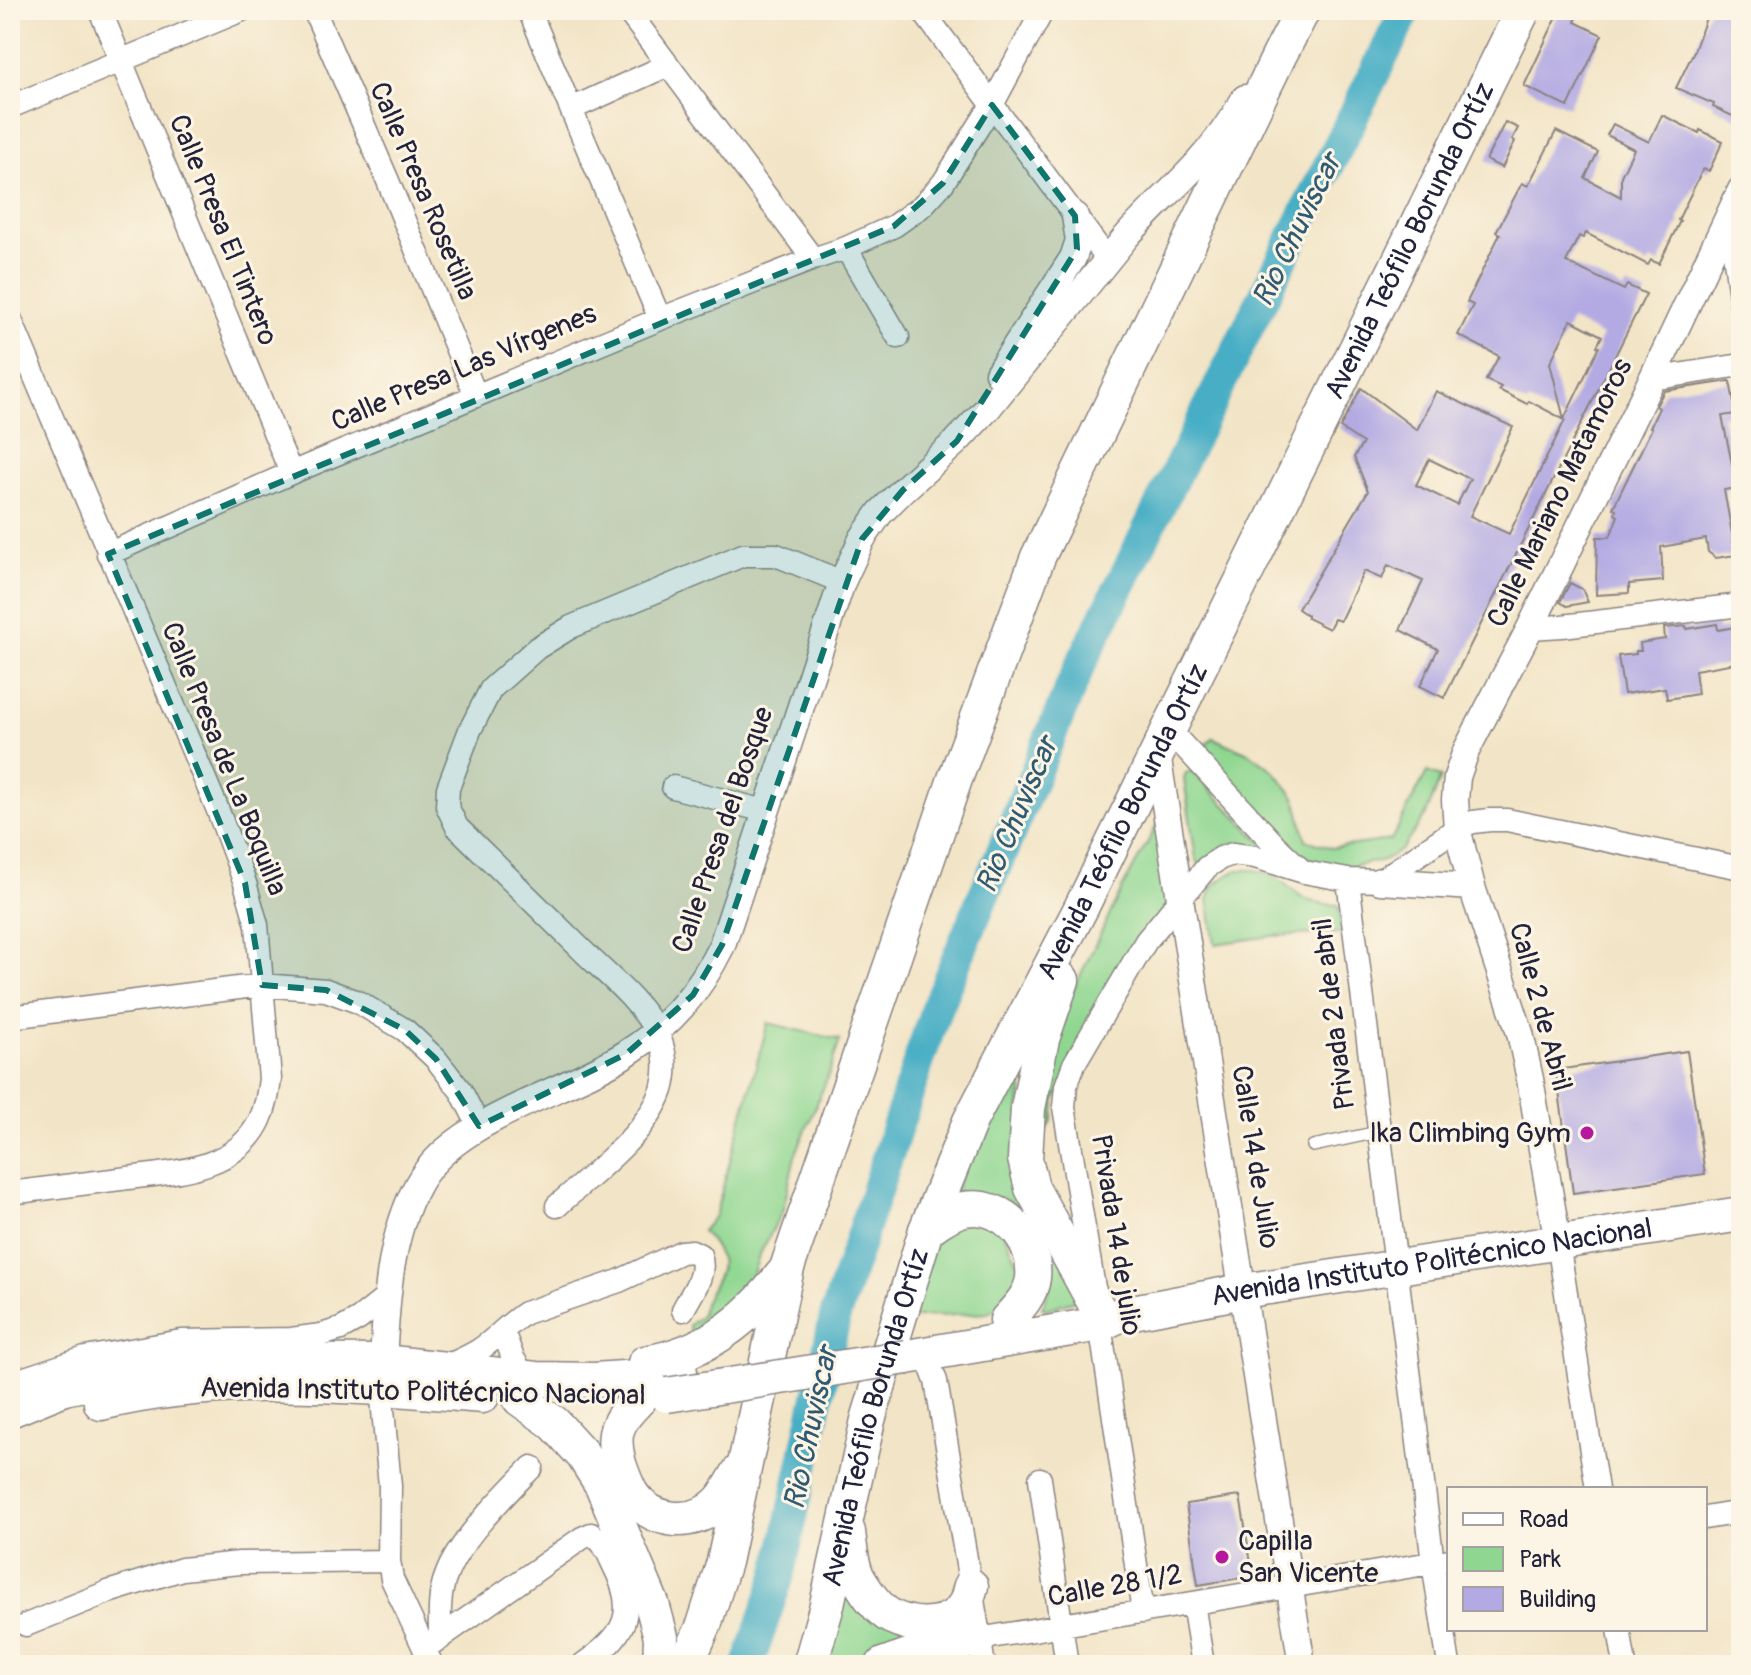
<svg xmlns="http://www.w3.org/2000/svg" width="1751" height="1675" font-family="Pangolin,sans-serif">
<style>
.green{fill:#8fd791;stroke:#587c66;stroke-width:2}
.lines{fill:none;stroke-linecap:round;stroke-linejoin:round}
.river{stroke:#46aec5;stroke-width:32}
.building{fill:#b3aae3;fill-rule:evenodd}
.service-casing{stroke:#8a8380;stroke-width:14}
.minor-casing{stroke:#8a8380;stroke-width:25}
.tertiary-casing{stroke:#8a8380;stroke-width:29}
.primary-casing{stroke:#8a8380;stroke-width:37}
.service{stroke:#fff;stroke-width:11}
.minor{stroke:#fff;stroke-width:22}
.tertiary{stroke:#fff;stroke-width:26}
.primary{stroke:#fff;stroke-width:34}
.primary-bridge-casing{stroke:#8a8380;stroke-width:37;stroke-linecap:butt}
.primary-bridge{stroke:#fff;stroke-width:34}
.marked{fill:#0f766e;fill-opacity:0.2;stroke:#0f766e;stroke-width:6;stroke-dasharray:16 10;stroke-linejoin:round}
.poi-dot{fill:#b5179e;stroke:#fcf5e5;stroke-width:3}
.labels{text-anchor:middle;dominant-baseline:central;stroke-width:6;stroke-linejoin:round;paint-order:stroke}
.street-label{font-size:28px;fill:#22223b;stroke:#fcf5e5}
.poi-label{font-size:28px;fill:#22223b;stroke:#fcf5e5;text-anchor:end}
.water-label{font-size:30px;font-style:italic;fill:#305a72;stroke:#fcf5e5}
</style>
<rect width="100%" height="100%" fill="#fcf5e5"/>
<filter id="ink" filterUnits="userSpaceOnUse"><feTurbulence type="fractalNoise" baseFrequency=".0125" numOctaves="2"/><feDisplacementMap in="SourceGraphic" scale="16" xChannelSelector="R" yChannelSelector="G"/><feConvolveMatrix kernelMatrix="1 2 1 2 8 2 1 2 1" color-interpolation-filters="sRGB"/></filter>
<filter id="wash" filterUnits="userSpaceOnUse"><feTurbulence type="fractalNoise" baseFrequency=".006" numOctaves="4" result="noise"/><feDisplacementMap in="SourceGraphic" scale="32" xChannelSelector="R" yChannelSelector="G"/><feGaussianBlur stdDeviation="1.8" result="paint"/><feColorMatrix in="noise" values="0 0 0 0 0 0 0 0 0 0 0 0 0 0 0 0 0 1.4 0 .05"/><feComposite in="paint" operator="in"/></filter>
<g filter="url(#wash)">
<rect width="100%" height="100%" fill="#f2e4c6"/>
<path class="green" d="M1213,738L1251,754L1274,771L1295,797L1306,840L1331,848L1391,840L1427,772L1441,777L1426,815L1401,850L1384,860L1349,867L1320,865L1301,853L1212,764L1206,744Z
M1192,771L1267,848C1253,851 1253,844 1242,843C1225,841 1212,856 1200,865L1196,859L1184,779L1186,773Z
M1162,816L1173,894L1055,1100C1054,1114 1055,1125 1042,1132L1049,1078L1069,999L1121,891Z
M1237,870H1255L1274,876L1305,899L1324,904L1338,905L1342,933L1272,936L1215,944L1208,900L1213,885Z
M768,1023L840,1040L829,1074L795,1156L783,1210L759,1256L747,1291L726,1311L691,1337L689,1325L701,1316C708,1275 741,1274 702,1231L715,1216Z
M1033,1026L1019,1110L1078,1299L1047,1309L1042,1308C1045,1300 1048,1292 1050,1284C1058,1251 1035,1210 1002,1199C987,1194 968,1199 955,1189Z
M969,1219L1002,1228L1022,1273L1004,1306L987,1313L906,1318L937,1236Z
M848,1568L913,1637L855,1665H821Z"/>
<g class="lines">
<path class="river" d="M748,1665L780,1572L836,1313L936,1009L1078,670L1406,10"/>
</g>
<g id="blocks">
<path class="building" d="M1560,10H1580L1575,22L1602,35L1568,107L1524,86Z
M1709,10H1741V120L1713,107L1714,104L1676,88L1694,51Z
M1662,115L1699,133L1700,130L1723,141L1709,171L1703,169L1678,220L1680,221L1659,264L1651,260L1648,265L1586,233L1583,238L1579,236L1566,262L1624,290L1627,285L1646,294L1444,698L1420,686L1438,649L1400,630L1423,581L1388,565L1382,579L1364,571L1340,621L1334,619L1329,629L1307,618V615L1298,609L1368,491L1354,457L1363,443L1340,428L1361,388L1417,430L1436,391L1513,427L1470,516L1509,534L1565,420L1529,401L1527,404L1499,390L1501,387L1486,380L1499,356L1458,335L1473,305L1467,302L1500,234L1496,232L1522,183L1528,186L1556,131L1598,152L1585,178L1621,197V176L1634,149L1607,135L1613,124L1649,142ZM1571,320L1602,336L1597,346L1599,347L1564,419L1550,363ZM1429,459L1470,479L1457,505L1416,485Z
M1505,122L1518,128L1512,140L1515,141L1502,168L1486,160Z
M1730,381L1736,414L1722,416L1737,488L1724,490L1736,555L1716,558L1708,552L1706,539L1661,547L1663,581L1629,584V593L1596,595L1597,537H1610L1618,516L1615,514L1616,509L1613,508L1652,428L1650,427L1659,408L1656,406L1664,391Z
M1570,583L1582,589L1588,602L1567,606L1560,602Z
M1717,624L1718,630L1741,626V662L1695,670L1698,694L1667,699L1665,688L1624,694L1618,656L1636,654V651H1641L1640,643L1665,639L1664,628L1686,626L1687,629Z
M1687,1051L1705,1174L1573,1193L1556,1070Z
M1240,1496L1253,1576L1198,1585L1186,1504Z"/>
</g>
</g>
<g filter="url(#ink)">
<use href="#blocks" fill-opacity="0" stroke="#8a8380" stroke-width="2"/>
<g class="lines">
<defs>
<path id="service" d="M1313,1146L1378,1132"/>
<path id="minor" d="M100,10L291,473
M314,10L388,181L476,396
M529,10L660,319
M627,10L813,259
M922,10L1108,260
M10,107L242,10
M571,109L668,65
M1729,215L1741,304
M846,248L898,337
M10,318L217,808L245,883L257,925L270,1079C268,1094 266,1108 259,1122C235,1170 174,1172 128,1178C88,1183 49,1188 10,1193
M1652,379L1741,365
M108,554L291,473L660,319L813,259L846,248L894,226L922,206L943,183L992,105L1043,10
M1530,628L1562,626L1741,605
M1169,730L1275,845L1300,869
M673,787L765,811
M1348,880L1433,1563L1449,1665
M10,1017L262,985L326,990L358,1002L405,1030L436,1059L461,1091L479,1126
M557,1206C591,1175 647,1134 662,1090C668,1070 666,1048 656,1031C639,1001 611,978 587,955C543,912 500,869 457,827L447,806L448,788L470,730L491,689L537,648L571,627L743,555H776L842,582
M1558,1243L1597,1489
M503,1331L513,1358L525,1378
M923,1355L931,1368L936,1381L984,1665
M443,1368C455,1362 468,1357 479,1350C496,1339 508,1324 525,1313L619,1281L681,1252L692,1251L700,1255C707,1275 692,1292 683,1310
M10,1383L85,1358L181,1341L291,1339L321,1335L341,1329L359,1319L388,1296
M381,1388L390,1486L389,1561L392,1579L432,1665
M1040,1479L1067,1665
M1705,1518L1741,1512
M1193,1603L1203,1665
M1143,1612L1100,1324L1064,1107L1066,1086L1074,1064L1146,941L1207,867L1221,858L1233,854L1255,857L1304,872L1348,880L1380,881L1457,828L1473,822L1490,820H1507L1741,868
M26,1625L108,1592L182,1569L239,1563L389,1561
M1619,1629L1625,1665
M440,1639C440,1618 438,1596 446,1576C459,1540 505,1495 532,1467
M979,1639L1449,1560
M424,1649L582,1538L591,1534C603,1540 608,1553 613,1564C639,1614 625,1636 582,1665"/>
<path id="tertiary" d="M998,373L1073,258L1079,240L1075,216
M1157,754L1302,1665
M1380,881L1472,887
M1558,1243L1530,1079L1520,1033L1472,887L1457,828L1455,800L1457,777L1466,751L1530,628L1652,379L1741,190
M382,1380C386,1315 386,1242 418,1184C454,1118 566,1093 627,1053C672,1024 699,992 722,945L842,582L862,539L880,513L903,490L957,441L988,408L1126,237C1148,212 1173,190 1196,165C1215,144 1231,122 1245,98"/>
<g id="primary">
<path d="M1062,980L1042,1039L1028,1108L1025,1159L1032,1188L1098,1309"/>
<path d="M926,1230C937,1222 949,1212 964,1209C1003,1202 1037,1239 1033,1278C1031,1295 1018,1308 1007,1320"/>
<path id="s1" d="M907,1357L1100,1324L1122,1314L1243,1291L1741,1214"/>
<path d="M645,1363C705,1353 746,1322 782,1275"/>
<path d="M641,1397C633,1406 622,1415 618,1427C613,1439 616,1452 619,1464C622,1473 626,1484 631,1493C650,1523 693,1528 718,1503C727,1495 733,1482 739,1472"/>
<path d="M520,1399L554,1423L583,1455L602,1485L652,1604L661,1637L660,1665"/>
<path d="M101,1403C225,1373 357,1386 482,1396"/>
<path d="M10,1410L64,1388L169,1366L219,1361L383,1362L536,1379L594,1380L653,1376L680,1372"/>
<path d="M848,1532C850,1548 851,1566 859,1580C867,1593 878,1610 892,1617C915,1628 951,1629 965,1604C968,1599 969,1592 971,1586"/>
<path d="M686,1665L704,1625L724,1562L787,1268L955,779L1038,557L1279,56L1303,10"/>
<path id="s2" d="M810,1665L826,1609L868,1420L926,1230L970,1121L1081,908L1523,10"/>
<path d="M883,1665L914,1654L979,1639"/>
</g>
</defs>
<use href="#service" class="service-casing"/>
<use href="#minor" class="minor-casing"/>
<use href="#tertiary" class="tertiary-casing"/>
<use href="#primary" class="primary-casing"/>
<use href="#service" class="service"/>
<use href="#minor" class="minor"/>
<use href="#tertiary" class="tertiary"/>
<use href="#primary" class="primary"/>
<defs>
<path id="primary-bridge" d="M667,1395L907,1357"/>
</defs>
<use href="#primary-bridge" class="primary-bridge-casing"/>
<use href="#primary-bridge" class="primary-bridge"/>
</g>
</g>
<path class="marked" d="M992,105L1075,216L1077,249L957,441L903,490L862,539L722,945L693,995L626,1054L479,1126L436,1059L405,1030L326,990L262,985L245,883L108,554L894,226L943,183Z"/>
<g class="poi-dot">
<circle cx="1587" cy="1133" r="8"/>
<circle cx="1222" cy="1557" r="8"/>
</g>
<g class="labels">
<g class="street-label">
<text transform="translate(423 191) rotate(67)">Calle Presa Rosetilla</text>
<text transform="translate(223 230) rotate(68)">Calle Presa El Tintero</text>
<text stroke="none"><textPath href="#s2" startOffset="1552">Avenida Teófilo Borunda Ortíz</textPath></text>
<text transform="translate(464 368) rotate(-23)">Calle Presa Las Vírgenes</text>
<text transform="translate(1560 493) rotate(-64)">Calle Mariano Matamoros</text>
<text transform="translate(224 759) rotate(68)">Calle Presa de La Boquilla</text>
<text stroke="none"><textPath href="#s2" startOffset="904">Avenida Teófilo Borunda Ortíz</textPath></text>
<text transform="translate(723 830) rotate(-71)">Calle Presa del Bosque</text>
<text transform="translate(1540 1007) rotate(75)">Calle 2 de Abril</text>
<text transform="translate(1334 1014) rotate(-97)">Privada 2 de abril</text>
<text transform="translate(1255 1157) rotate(81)">Calle 14 de Julio</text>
<text transform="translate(1116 1235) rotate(81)">Privada 14 de julio</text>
<text stroke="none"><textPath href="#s1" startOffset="534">Avenida Instituto Politécnico Nacional</textPath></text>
<text transform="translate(423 1392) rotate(1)">Avenida Instituto Politécnico Nacional</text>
<text stroke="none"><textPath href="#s2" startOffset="256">Avenida Teófilo Borunda Ortíz</textPath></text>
<text transform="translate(1115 1586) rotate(-10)">Calle 28 1/2</text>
</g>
<g class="poi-label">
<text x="1571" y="1133">Ika Climbing Gym</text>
<text x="1238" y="1541" text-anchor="start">Capilla<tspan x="1238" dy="32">San Vicente</tspan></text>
</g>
<g class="water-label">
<text transform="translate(1297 230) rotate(-64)">Rio Chuviscar</text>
<text transform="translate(1017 815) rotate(-67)">Rio Chuviscar</text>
<text transform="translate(811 1428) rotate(-78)">Rio Chuviscar</text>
</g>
</g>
<rect width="1751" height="1675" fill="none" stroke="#fcf5e5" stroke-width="40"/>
<rect x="1447" y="1487" width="260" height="144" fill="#fcf5e5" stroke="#a5a1a1" stroke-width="2"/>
<rect x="1463" y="1513" width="40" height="12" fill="#ffffff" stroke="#a5a1a1" stroke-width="2"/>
<text x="1519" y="1527" font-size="24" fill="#22223b">Road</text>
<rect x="1463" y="1547" width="40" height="24" fill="#8fd791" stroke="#a5a1a1" stroke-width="2"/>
<text x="1519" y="1567" font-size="24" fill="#22223b">Park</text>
<rect x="1463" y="1587" width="40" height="24" fill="#b3aae3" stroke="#a5a1a1" stroke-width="2"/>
<text x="1519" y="1607" font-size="24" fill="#22223b">Building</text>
</svg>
